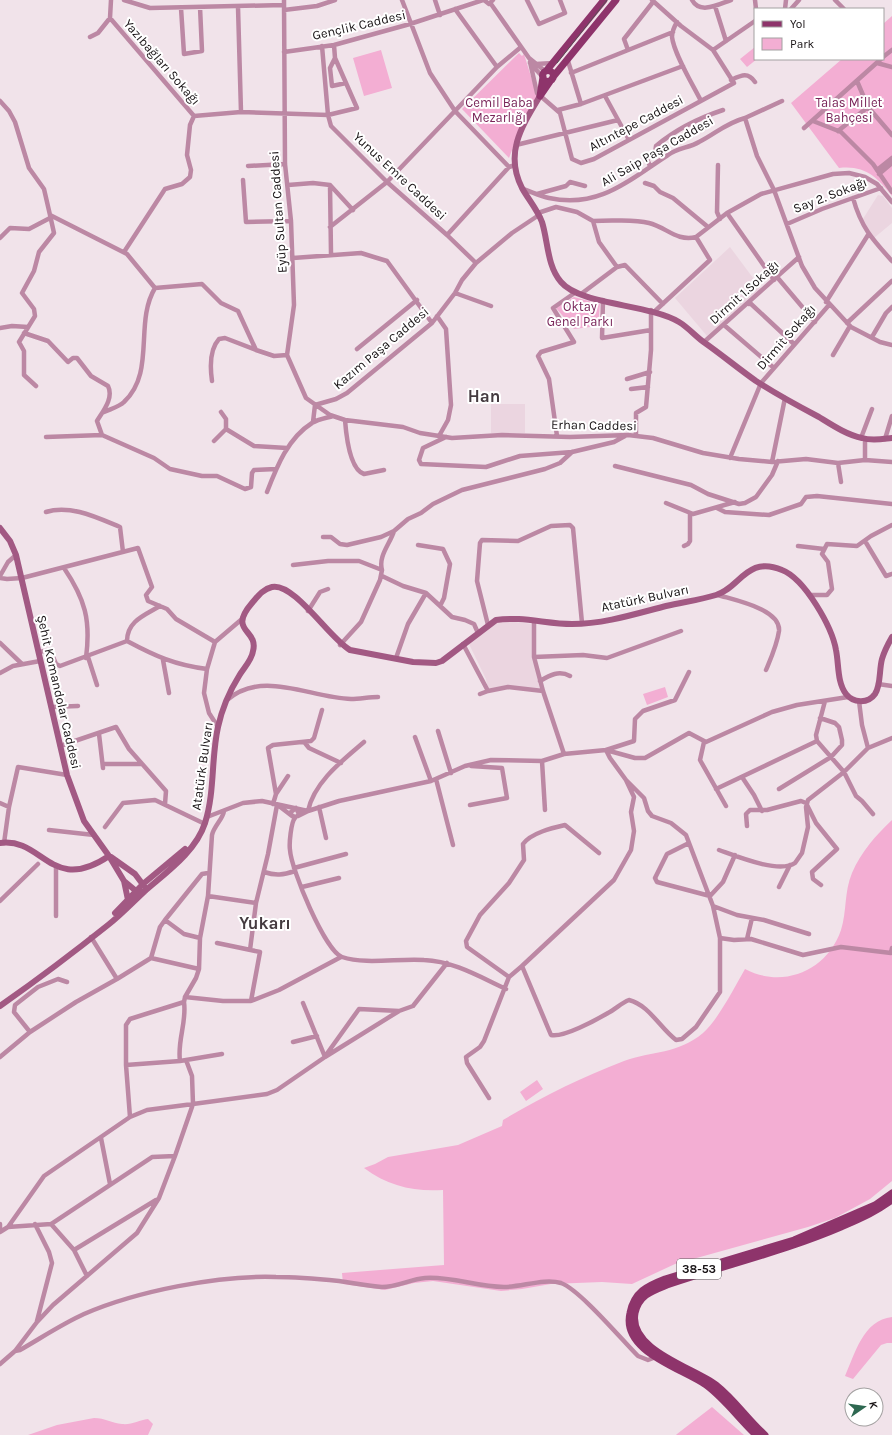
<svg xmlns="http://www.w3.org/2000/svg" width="892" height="1435" font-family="Karla,sans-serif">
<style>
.built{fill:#ebd5e0}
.green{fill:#f3aed3}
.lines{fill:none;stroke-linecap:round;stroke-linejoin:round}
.street{stroke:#bc88a4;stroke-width:4.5}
.secondary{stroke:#a25983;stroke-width:6}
.primary{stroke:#8e346b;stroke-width:7}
.tram{stroke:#595155;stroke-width:1}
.labels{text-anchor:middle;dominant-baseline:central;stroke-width:4;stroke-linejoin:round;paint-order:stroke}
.shield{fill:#fff;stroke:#5d5a5b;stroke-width:1}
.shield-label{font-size:12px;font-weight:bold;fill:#181315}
.street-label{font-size:13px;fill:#181315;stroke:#fff}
.park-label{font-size:13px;fill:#7a265a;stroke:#fff}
.district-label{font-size:17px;font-weight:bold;fill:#453b40;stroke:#fff}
</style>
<rect width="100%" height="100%" fill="#f1e3ea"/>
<path class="built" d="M878,195L883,196L892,208V223L874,238L861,222Z
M730,247L762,290L707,336L675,298Z
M491,404H525V433H491Z
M497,620L533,624V657L541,690L519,687L488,690L486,679L469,644Z"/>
<path class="green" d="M892,16V196C877,177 865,165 839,168L791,103L842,59H883V24Z
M755,47V59H757L747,67L740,59Z
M381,50L392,88L364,96L353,58Z
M519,53L522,56L524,54L537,96L524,118L509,158L462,109Z
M574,297L600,304L598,326L574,329L556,308Z
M665,687L668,697L647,705L643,694Z
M892,820V1181L870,1199L835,1218L808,1227L675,1264L632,1284L602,1282L551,1284L522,1289L501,1291L433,1281L414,1283L385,1290L343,1284L342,1273L444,1265L443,1190C414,1192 388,1186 364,1168L375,1164L388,1157L458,1145L502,1126L503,1120C542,1097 582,1077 624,1061C652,1051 678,1054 703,1033C718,1020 734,988 745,969C783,989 827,971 841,930C847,911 844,892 852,873C861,852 876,835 892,820Z
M537,1080L543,1089L526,1101L520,1092Z
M892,1317V1343H887L881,1345L853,1379L845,1376C855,1354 863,1320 892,1317Z
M712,1407L744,1435H676L677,1434Z
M94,1418C105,1418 112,1423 122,1424C132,1425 139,1420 148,1419L153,1424L148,1435H28L57,1425Z"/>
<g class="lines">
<path class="street" d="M111,0L110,18L194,116
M124,0L150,8L283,5
M284,0L285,164L291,221L294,305L287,355L306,398L330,415L345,420L403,427L420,433L452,438L502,435L570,437L628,435L653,438L703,453L739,459L772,462L806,459L838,463L865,460L892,462
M402,0L430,73L455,111L509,167L512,166
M435,0L440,15
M484,0L489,4L493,0
M527,0L539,24L565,13L560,0
M692,0C700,15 719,4 731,0
M755,0L756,9
M835,0L844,9
M491,4L529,58L545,71
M715,6L726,41
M238,7L241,112
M181,8L184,54L202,51L200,7
M455,9L497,67
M785,9L786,0
M791,9L799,0
M284,10L317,6L335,0
M677,22C674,27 672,32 672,37C674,54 693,85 701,101
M90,37L98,33L110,18
M334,45L335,58
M322,46L328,115L331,126L387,182L447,235L509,167
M628,50L624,39L653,2
M713,50L755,21
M284,52L334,45L410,24L483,0
M883,57L892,50
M530,62L537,93L560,113L572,159L581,163L594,159L734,83L713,50L681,26L652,0
M530,63L540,74L543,75
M877,63L892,67
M536,64L553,63
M571,73L673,32
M731,80C742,75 748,72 755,82
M857,81L868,107
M605,96L629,140
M0,101L9,111L15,122L29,168L44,189L50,215L127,254L155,288L202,284L221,303L238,311L256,350L274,356L287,355
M581,104L683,66
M558,110L581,104L568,61
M745,118L782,101
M813,121L841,132L873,164L892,192
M804,128L881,59
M838,131L868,107L892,135
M516,145L618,120
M718,165L717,212L720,219
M248,166L285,164
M650,166L646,157L655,152L656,146C675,130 699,118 723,110
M877,170L892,158
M879,174L892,163
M243,180L246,222L291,221
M645,183L654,186L660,192L673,198L708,227
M288,185L313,183L330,185L353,210
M330,185L331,254
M523,189C532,192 540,196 549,198C599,209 629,180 668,155C677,148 689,148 699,142C715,134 726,123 745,118L757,156L774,190L802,266L815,288L851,327L880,342L892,345
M537,194L566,186L570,182L585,186
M853,198C861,227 872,239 892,261
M538,213L556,207L577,212L593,221L599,242L617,267
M727,213L774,280
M593,221C607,220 636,220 649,223C666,227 677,242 696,237
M787,224L822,209L881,188
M330,227L387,182L497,67L521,47
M447,235L476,263
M0,238L10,228L29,229L50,218
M124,252L165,189L182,184L190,177L191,170L187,155L190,125L194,116L241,112L328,115L357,108L346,83L332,86L330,68L335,58L346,83
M293,258L361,253L387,261L432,323
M777,277L815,322
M455,293L491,306
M581,294L617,267L625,265L663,304
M603,300L602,338L651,330
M826,302L868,235
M749,304L750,303L794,344
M655,311L710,260L696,237L727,213L761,194L833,174L849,173L865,177L877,184L892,202
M437,316L446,329L451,405L448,420L439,436
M847,323L892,281
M724,325L774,368
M0,328L12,326L28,327
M24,333L48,341L68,362L73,358H77L91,376L108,386C114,398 103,411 97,421L102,435L154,458L170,469L202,476H217L245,489L251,487L252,473L254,470L276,469
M872,337L886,313L892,307
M704,342L799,257
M357,349L417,300
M833,355L850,326
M627,379L650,372
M212,381C210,367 209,350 219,339L225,338L256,350
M36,386L24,375V351L19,342L35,316L34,309L22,293L34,271L39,252L54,233L50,215
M631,389L648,387
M104,412C110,409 119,407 124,402C156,372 134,323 155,288
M221,412L226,419V429L254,446L287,448
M345,420C346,433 349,469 364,474L384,470
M313,422L315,405L336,399L347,393L432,323L455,293L462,280L476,263L512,233L539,215
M557,436L549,379L538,356L541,352L574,342L553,308L576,292
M636,436V413L646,407L651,350V310
M46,437L102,435
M446,437L423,448L419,460L421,464L486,467L520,456L572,452L614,442L625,436
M861,438L872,409
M865,439V460
M885,439L892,416
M214,441L226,429
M730,458L761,383L829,305
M772,462L785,398
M838,463L841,482
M615,466L691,485L708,494L739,504L745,503L756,497L772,475L778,461
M267,492C277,466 288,438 312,423C318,419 326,418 333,416
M666,503L693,514L735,502
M717,508L725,512L769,515L801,504L806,497L817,496L892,504
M46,512C70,504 98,518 120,527L123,552
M323,537H331L340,544L347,545L381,537L394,531L408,519L421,513L433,504L462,490L545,469L560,463L572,452
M865,541L886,576L892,574
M418,545L443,549L450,564L444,598L440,606
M684,546L688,544L690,541V513
M798,546L824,549
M293,565L328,561H359L382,570L380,580L361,622L340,645
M64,568C85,599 91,620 86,658
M382,570C378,556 390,544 394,531
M0,576L8,562L16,555
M382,576L403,586L426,593L452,617L465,620L474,624L478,633
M0,578L7,579L22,578L138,548L152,587L146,595L148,601L167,609L176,619L215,642
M718,595C734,600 781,609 779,631C777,645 771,658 766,670
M809,595H827L832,589L828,562L822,554L827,544L857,546L871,536L892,525
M308,611L320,592L328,589
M534,622V657L543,691L564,754
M488,625L477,581L480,543L482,540L518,541L551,526L570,525L573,528L582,623
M127,641C127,621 145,615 160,606
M0,643L22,664
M463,644L488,691L480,694
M39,652L50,650L56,664L60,666L127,641C155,656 175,665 207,669
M88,657L97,685
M534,657L583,655L607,658L681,631
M396,658L408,624L426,593
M163,660L169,693
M689,672L675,700L643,711L635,719L634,741L606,750L610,758L626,780L644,798L648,811L652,816L671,823L686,835L713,906L737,915L764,920L809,934
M0,673L13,666L40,661
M540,681C550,675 559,670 570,676
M878,684L892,686
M488,691L508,687L543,691
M227,700C263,669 310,698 351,699C360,699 369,697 378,697
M825,701L816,735L817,741L844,772L856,796L862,801L873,814
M859,701L862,725L868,748
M51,707L78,706
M218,727L209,713L204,693L207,669L215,642L242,619
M438,731L451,773
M99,734L103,768
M415,737L431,781
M704,742L700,760L726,806
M305,743L309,748L341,763
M60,746L116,727L129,749L166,791L165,804
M542,761L545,810
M103,764H142
M742,777L754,795L762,811
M436,779L453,845
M626,780L634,797L631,812L634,831L631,850L614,880L522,966L551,1035C563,1038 596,1020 608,1013C616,1009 621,1003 629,1000C649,1005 660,1028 676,1040L682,1039L696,1027L720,992V938L734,940L751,939L803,955L841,947L891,953L892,948
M716,789L817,741
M779,789L831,757L842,745V740L839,727L835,723L820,718
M276,794L288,776
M0,803L9,807
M273,804L276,794L268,748L273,745L311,741L314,738L322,710
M470,805L507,798L502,768L471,766
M279,806L292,816
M319,807L326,838
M224,811C223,819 214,826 212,835L208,896L200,938L199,969L196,978L185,997L223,1001H251
M308,811C314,782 343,760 364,742
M298,816L308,811L339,801L431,781L465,766L491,760L542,761L564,754L606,750L635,758H645L689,733L706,742L772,712L797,705L848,697
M207,817L243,803L262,801L308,811
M295,817L291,815V812L296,808L299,814C298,816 296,816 295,818C291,822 289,844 290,850C291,869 325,951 342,957C366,965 399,958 424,960C453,961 480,977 506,989
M747,826L746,814L750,810H767L801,801L806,803L816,823L837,849L812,872L813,879L821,885
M105,827L123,803L155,800L205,824
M49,830L94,835
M4,843L9,807L18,767L67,775
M689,843L667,854L655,878L657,882L710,896L723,882L735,855
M719,850C736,856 779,874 795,863L802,853L808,827L806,807L808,800L844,772L868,748L892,738
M56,867V916
M294,868L346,854
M264,872C276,876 283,875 295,871
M302,887L339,878
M779,887L790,865
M208,896L256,903
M0,901L38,864
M713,906L720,938
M165,920L184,934L200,938
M91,937L117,979L151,958L199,969
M747,939L752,918
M217,943L260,952L251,1001L279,990L341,957
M250,950L256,903L268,854L277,805
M151,958L160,927L165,920L202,874L208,873
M509,977L467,947L466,941L480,915L509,883L524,860L523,844C531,833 552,828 565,825L599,853
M67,982L58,979L38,987L15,1005L14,1012L30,1032L76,1002L117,979
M185,997L184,1002L130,1019L126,1025V1065L180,1061L222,1054
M303,1003L325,1057
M293,1042L317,1036
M326,1055L359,1009L399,1011
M0,1057L30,1032
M186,1060L192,1076L193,1104L267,1094L277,1090L325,1057L399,1011L413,1006L447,963
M180,1061C177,1041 187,1022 184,1002
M489,1098L467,1063L466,1057L480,1047L484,1041L509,977L522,966
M101,1138L110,1184
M0,1224V1232
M35,1224L49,1252L52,1263L37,1321
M51,1224L74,1250L87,1276
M8,1227L51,1224L152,1157L175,1156L193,1104L147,1110L130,1117L126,1065
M0,1232L8,1227L44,1176L130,1117
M74,1250L156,1200
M15,1351L20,1350C41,1338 62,1324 84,1314C137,1291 219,1275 276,1277C297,1277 319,1279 339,1281C354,1283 368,1286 382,1287C397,1287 411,1279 425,1278C451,1276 477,1287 504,1287C522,1287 544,1278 561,1283C580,1290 622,1340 638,1356L648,1360L656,1357
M0,1364L15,1351L37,1322L53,1305L137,1233L159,1198L175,1156"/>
<path class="secondary" d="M540,96C522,126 504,153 522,188C528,199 537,209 542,222C548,241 547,266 561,282C580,305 649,304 679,322C689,328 696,337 705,343C722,355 739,369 756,381C776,394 798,406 819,417C832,425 847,435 862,438C872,441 882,439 892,438
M0,528L10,541L16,555L67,775L84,821L109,856L124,881L136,891L144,892
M0,843C43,837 51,895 109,856
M111,857L135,874L144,886
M124,881L128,900
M115,913L143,884L185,849
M0,1006C37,980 73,953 108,925C122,914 134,901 146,890C168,871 196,851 205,823C215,792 211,758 218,727C222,709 229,692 239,676C243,669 252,660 253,651C259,629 227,632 252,603C258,596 263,589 272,587C294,582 330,639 350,650L413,662L436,663L442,661L496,620C521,616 547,624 572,624C604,624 635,614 666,606C683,602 700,600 716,595C740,588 747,555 782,570C805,579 832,627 836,650C839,665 837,682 846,694C853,703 868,704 875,694C881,685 879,670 882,659C884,652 888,644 892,637"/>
<path class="primary" d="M547,70L604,0
M542.5 76a5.5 5.5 0 1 1 11 0a5.5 5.5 0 1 1-11 0Z
M553,77L616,0
M540,96L551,80
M540,96L543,77
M756,1435C739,1419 725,1399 706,1385C682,1368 621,1352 630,1313C634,1292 647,1286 665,1279L794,1240L875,1205L892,1193
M765,1435C748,1420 735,1400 716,1385C694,1368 628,1350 635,1313C639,1295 652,1291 667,1285C725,1265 785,1251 841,1227C859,1219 876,1212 892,1200"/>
<path class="tram" d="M557,63L607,0"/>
</g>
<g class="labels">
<rect class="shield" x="677" y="1259" width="44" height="20" rx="3"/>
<g class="shield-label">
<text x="699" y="1269">38-53</text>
</g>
<g class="street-label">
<text transform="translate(359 25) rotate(-13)">Gençlik Caddesi</text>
<text transform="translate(162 62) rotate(49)">Yazıbağları Sokağı</text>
<text transform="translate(636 123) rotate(-28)">Altıntepe Caddesi</text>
<text transform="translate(657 151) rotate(-30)">Ali Saip Paşa Caddesi</text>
<text transform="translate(400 176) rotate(43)">Yunus Emre Caddesi</text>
<text transform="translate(830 195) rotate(-21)">Say 2. Sokağı</text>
<text transform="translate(278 212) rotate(-94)">Eyüp Sultan Caddesi</text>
<text transform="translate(744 292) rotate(-42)">Dirmit 1.Sokağı</text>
<text transform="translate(786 337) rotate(-49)">Dirmit Sokağı</text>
<text transform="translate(381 348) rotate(-40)">Kazım Paşa Caddesi</text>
<text transform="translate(594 425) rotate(1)">Erhan Caddesi</text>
<text transform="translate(645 598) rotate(-12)">Atatürk Bulvarı</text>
<text transform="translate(59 692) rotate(77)">Şehit Komandolar Caddesi</text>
<text transform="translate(202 766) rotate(-82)">Atatürk Bulvarı</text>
</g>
<g class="park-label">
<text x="499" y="102">Cemil Baba<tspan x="499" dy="15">Mezarlığı</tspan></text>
<text x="849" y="102">Talas Millet<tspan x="849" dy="15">Bahçesi</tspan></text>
<text x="580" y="306">Oktay<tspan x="580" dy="15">Genel Parkı</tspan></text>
</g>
<g class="district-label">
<text x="484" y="396">Han</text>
<text x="265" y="923">Yukarı</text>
</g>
</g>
<rect x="754" y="8" width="130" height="52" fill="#ffffff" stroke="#a3a1a1"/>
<rect x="762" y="21" width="20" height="6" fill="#8e346b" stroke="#a3a1a1"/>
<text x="790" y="28" font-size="12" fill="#181315">Yol</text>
<rect x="762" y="38" width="20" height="12" fill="#f3aed3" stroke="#a3a1a1"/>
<text x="790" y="48" font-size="12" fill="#181315">Park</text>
<g transform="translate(864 1407) rotate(77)"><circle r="19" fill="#ffffff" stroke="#a3a1a1"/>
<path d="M0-3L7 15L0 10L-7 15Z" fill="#2e6851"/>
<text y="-6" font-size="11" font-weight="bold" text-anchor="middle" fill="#181315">K</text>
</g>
</svg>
